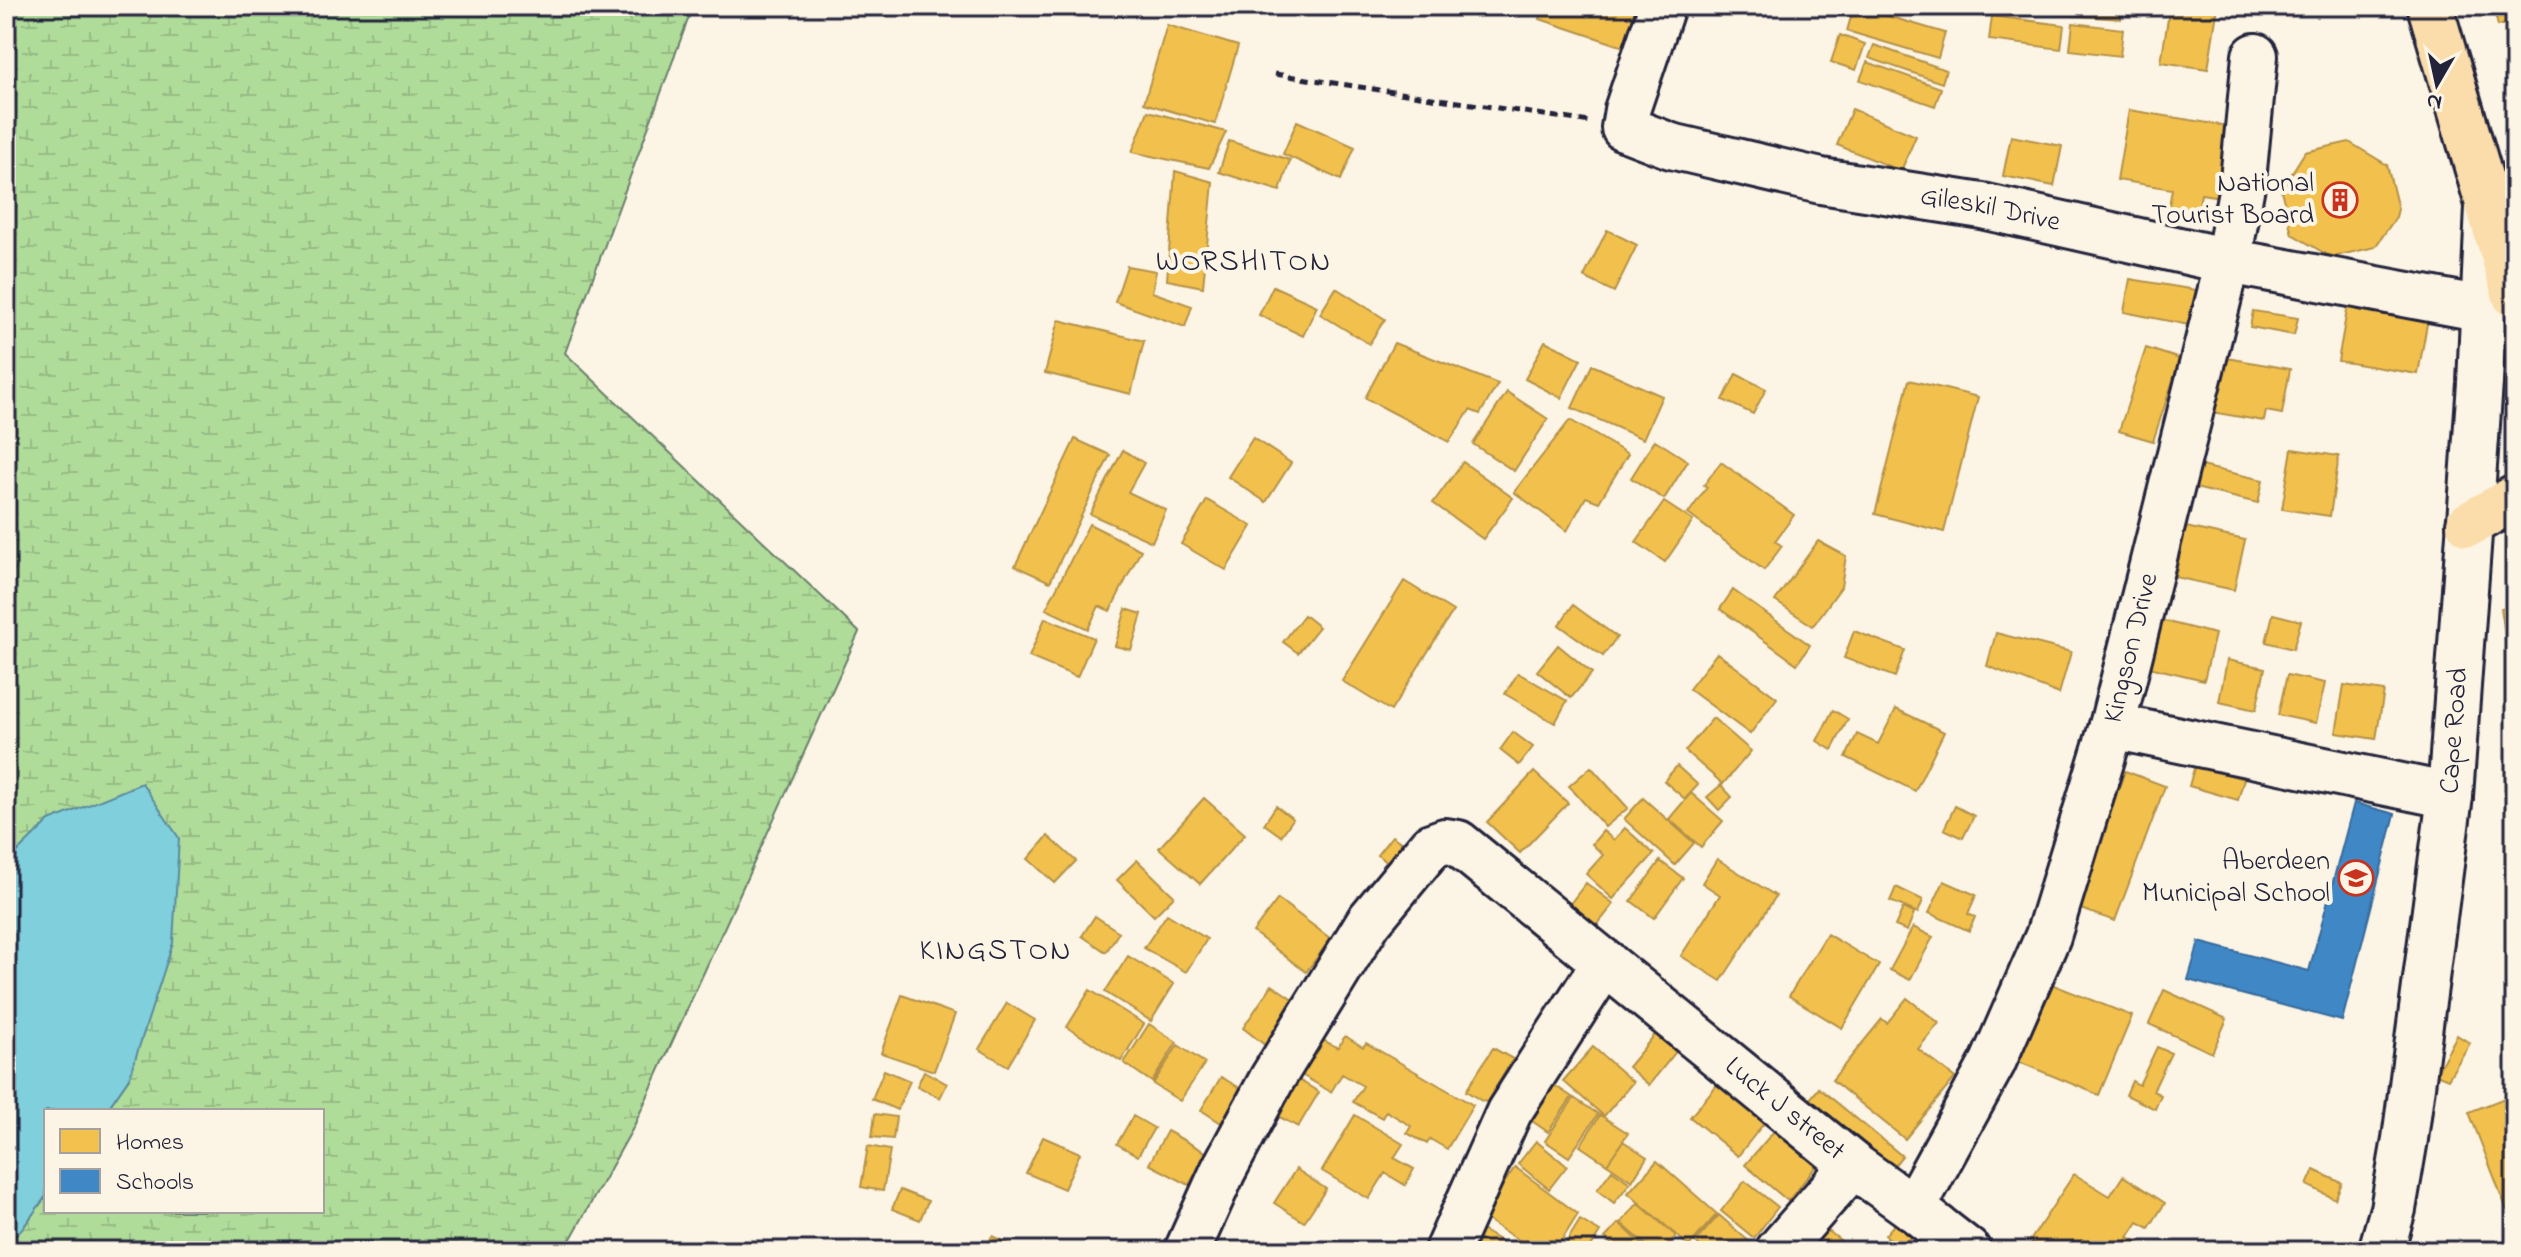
<svg xmlns="http://www.w3.org/2000/svg" width="2521" height="1257" font-family="'Indie Flower',sans-serif">
<style>
.wetland{fill:url(#wetland-marsh);stroke:#697f6a;stroke-width:2}
.water{fill:#80cfdd;stroke:#5a8a9c;stroke-width:2}
.homes{fill:#f2c14e;stroke:#b49148;stroke-width:2}
.schools{fill:#3f88c5;stroke:#36699c;stroke-width:2}
.lines{fill:none;stroke-linecap:round;stroke-linejoin:round}
.minor-casing{stroke:#22223b;stroke-width:50}
.major-casing{stroke:#22223b;stroke-width:50}
.path{stroke:#22223b;stroke-width:5;stroke-dasharray:8 6;stroke-linecap:butt}
.minor{stroke:#fcf5e5;stroke-width:44}
.major{stroke:#fbddab;stroke-width:44}
.labels{text-anchor:middle;dominant-baseline:central;stroke-width:8;stroke-linejoin:round;paint-order:stroke}
.poi-label{font-size:28px;fill:#22223b;stroke:#fcf5e5;text-anchor:end}
.street-label{font-size:28px;fill:#22223b;stroke:#fcf5e5}
.neighbourhood-label{font-size:30px;letter-spacing:2px;fill:#22223b;stroke:#fcf5e5}
</style>
<defs>
<pattern id="wetland-marsh" width="20" height="14" patternUnits="userSpaceOnUse" patternTransform="scale(2)"><rect width="20" height="14" fill="#b0dc9a"/><path d="M1 5h8M5 5V1M11 12h8M15 12V8" fill="none" stroke="#97bc86"/></pattern>
</defs>
<rect width="100%" height="100%" fill="#fcf5e5"/>
<filter id="ink" filterUnits="userSpaceOnUse"><feTurbulence type="fractalNoise" baseFrequency=".0125" numOctaves="2"/><feDisplacementMap in="SourceGraphic" scale="16" xChannelSelector="R" yChannelSelector="G"/><feConvolveMatrix kernelMatrix="1 2 1 2 8 2 1 2 1" color-interpolation-filters="sRGB"/></filter>
<g filter="url(#ink)">
<path class="wetland" d="M6,6H693L565,353L859,632L633,1128L564,1251H6V1245L22,1229L46,1196V1211H322V1111H106L129,1078L50,821L6,863Z"/>
<path class="water" d="M142,783L179,838L173,943L129,1078L106,1111H46V1196L22,1229L6,1245V863L49,821Z"/>
<path class="homes" d="M1544,6H1637L1624,47L1540,19Z
M1854,6L1945,33L1938,58L1847,31Z
M1974,6H2032L2031,14L1974,9Z
M2041,6H2122L2121,19L2040,13Z
M2170,6H2218L2208,69L2161,62Z
M2493,6H2515V21L2498,26Z
M1992,16L2064,25L2061,49L1989,40Z
M2073,23L2123,29L2120,56L2070,50Z
M1167,25L1238,46L1215,124L1144,103Z
M1840,35L1865,44L1856,70L1831,62Z
M1874,45L1946,70L1942,83L1869,58Z
M1867,62L1941,88L1935,106L1860,80Z
M1852,109L1916,136L1901,171L1837,145Z
M2129,110L2233,127L2221,197L2201,194L2197,217L2168,212L2172,189L2117,180Z
M1148,111L1226,132L1209,168L1132,152Z
M1297,121L1355,147L1341,180L1283,154Z
M2011,136L2062,146L2054,186L2003,176Z
M1229,141L1290,160L1280,191L1219,172Z
M2349,142L2387,165L2398,209L2396,217L2375,247L2331,257L2292,234L2281,190L2305,152Z
M1175,171L1213,182L1203,287L1167,280Z
M1607,230L1637,245L1614,292L1584,277Z
M1127,266L1156,271L1152,292L1192,306L1185,327L1115,302Z
M2130,279L2196,290L2189,325L2124,312Z
M1273,286L1317,306L1303,336L1259,315Z
M1336,288L1385,319L1369,344L1320,314Z
M2349,299L2429,313L2418,374L2338,361Z
M2253,311L2298,318L2294,335L2250,327Z
M1059,320L1144,341L1131,394L1045,373Z
M1545,341L1581,359L1561,398L1525,379Z
M1394,343L1498,384L1480,414L1470,410L1449,442L1365,398Z
M2146,348L2180,359L2153,441L2119,431Z
M2221,357L2290,369L2282,414L2266,411L2264,421L2211,412Z
M1592,365L1662,396L1643,439L1572,408Z
M1736,374L1766,389L1753,414L1723,400Z
M1909,380L1978,397L1944,532L1875,514Z
M1507,392L1548,419L1514,471L1473,444Z
M1570,420L1628,454L1599,502L1586,497L1567,531L1514,492Z
M1253,438L1291,463L1266,502L1228,477Z
M1075,439L1110,455L1050,582L1015,566Z
M1655,440L1688,461L1664,499L1631,478Z
M2292,449L2339,456L2330,516L2282,509Z
M1123,450L1144,463L1128,492L1166,510L1152,542L1090,514Z
M1463,462L1513,498L1483,539L1433,503Z
M1721,462L1794,515L1775,541L1782,546L1764,570L1688,514L1707,487L1704,485Z
M2201,466L2263,480L2258,503L2195,488Z
M1207,500L1252,526L1226,570L1181,544Z
M1664,502L1693,521L1665,562L1636,542Z
M1089,524L1141,550L1110,611L1099,606L1088,629L1046,609Z
M2186,527L2245,540L2234,590L2175,577Z
M1818,541L1846,556L1841,587L1813,626L1775,601Z
M1404,581L1453,611L1391,711L1342,681Z
M1733,590L1810,645L1797,664L1720,609Z
M1573,605L1617,637L1603,656L1559,625Z
M2515,605V702L2501,608Z
M1126,609L1142,614L1131,650L1115,646Z
M2273,614L2301,621L2293,649L2266,642Z
M1304,615L1319,627L1298,653L1283,642Z
M1045,618L1094,638L1077,677L1029,657Z
M2156,619L2215,634L2204,680L2145,666Z
M1854,631L1905,650L1895,677L1844,658Z
M1996,633L2071,652L2059,694L1987,666Z
M1558,645L1592,673L1571,698L1537,671Z
M1717,653L1777,698L1750,734L1689,689Z
M2227,660L2265,668L2256,710L2219,702Z
M1518,673L1567,701L1555,723L1505,694Z
M2287,675L2325,683L2316,723L2278,715Z
M2344,685L2384,691L2376,739L2336,733Z
M1896,709L1944,732L1915,791L1846,757L1857,734L1878,744Z
M1833,710L1848,719L1832,750L1817,741Z
M1713,718L1751,751L1723,784L1685,751Z
M1513,732L1533,747L1519,765L1500,750Z
M2195,765L2244,779L2238,800L2189,786Z
M1677,766L1698,785L1685,799L1664,781Z
M1591,767L1628,808L1605,827L1569,786Z
M2125,771L2165,786L2115,921L2075,907Z
M1534,772L1568,803L1520,853L1487,822Z
M1721,785L1732,797L1719,810L1707,797Z
M1691,793L1723,821L1701,847L1669,819Z
M1204,798L1245,834L1200,884L1159,848Z
M1643,798L1694,843L1675,865L1624,819Z
M1276,806L1293,819L1281,836L1264,824Z
M1955,806L1974,816L1963,838L1944,829Z
M1625,828L1654,854L1613,899L1586,874L1603,855L1592,844L1603,831L1614,840Z
M1048,836L1076,861L1055,883L1028,859Z
M1392,836L1411,849L1398,869L1377,855Z
M1717,859L1776,896L1721,981L1681,956L1720,895L1702,883Z
M1137,860L1174,896L1154,916L1117,880Z
M1660,861L1683,878L1654,918L1631,901Z
M1944,881L1976,895L1968,914L1975,917L1969,931L1929,913Z
M1586,883L1614,904L1593,930L1566,909Z
M1896,887L1923,900L1918,913L1890,901Z
M1278,899L1331,939L1306,972L1253,932Z
M1903,908L1914,913L1907,931L1895,926Z
M1167,914L1207,939L1186,972L1144,948Z
M1095,916L1119,932L1106,952L1082,936Z
M1913,927L1933,937L1910,980L1890,970Z
M1827,934L1879,965L1842,1028L1789,996Z
M1128,956L1174,984L1151,1021L1105,992Z
M2051,984L2132,1016L2099,1095L2019,1062Z
M1272,985L1303,1006L1270,1049L1243,1028Z
M1090,990L1144,1024L1121,1061L1067,1027Z
M2164,990L2227,1019L2212,1053L2149,1024Z
M902,995L955,1014L934,1071L881,1053Z
M1907,998L1939,1023L1918,1049L1955,1078L1905,1139L1832,1080L1882,1019L1887,1023Z
M1007,1003L1035,1020L1008,1066L979,1049Z
M1149,1024L1177,1042L1152,1082L1124,1063Z
M1658,1031L1679,1048L1649,1085L1628,1067Z
M2457,1035L2470,1043L2448,1079L2436,1074Z
M1345,1036L1363,1047L1366,1043L1473,1105L1447,1149L1430,1139L1427,1144L1407,1133L1411,1126L1386,1111L1382,1118L1353,1102L1363,1086L1342,1074L1331,1092L1298,1073L1319,1038L1338,1048Z
M1178,1045L1205,1063L1180,1101L1153,1084Z
M1593,1047L1633,1082L1604,1116L1563,1081Z
M2157,1047L2171,1053L2153,1091L2161,1095L2155,1109L2126,1095L2132,1081L2139,1085Z
M1493,1048L1513,1059L1487,1102L1482,1101L1466,1091Z
M884,1070L910,1081L897,1110L872,1099Z
M924,1071L947,1084L940,1098L917,1086Z
M1221,1077L1247,1092L1226,1126L1201,1110Z
M1297,1079L1319,1092L1298,1127L1276,1115Z
M1545,1079L1572,1097L1548,1132L1522,1114Z
M1721,1080L1768,1118L1738,1156L1690,1117Z
M1819,1088L1902,1156L1889,1172L1806,1104Z
M2515,1094V1207L2507,1210L2469,1112Z
M1574,1098L1598,1114L1569,1157L1545,1141Z
M875,1114L896,1117L893,1139L872,1137Z
M1355,1115L1403,1144L1394,1158L1414,1169L1405,1185L1385,1173L1369,1199L1322,1171Z
M1600,1115L1628,1133L1607,1164L1580,1146Z
M1133,1116L1154,1128L1138,1156L1117,1144Z
M1781,1123L1823,1158L1788,1201L1745,1165Z
M1167,1131L1207,1153L1189,1185L1149,1164Z
M1043,1137L1080,1153L1064,1189L1026,1173Z
M1536,1141L1567,1166L1549,1189L1518,1164Z
M1623,1141L1647,1157L1632,1181L1607,1164Z
M868,1146L890,1150L883,1191L861,1187Z
M1657,1161L1717,1214L1689,1246L1628,1193Z
M1515,1167L1578,1214L1555,1251H1536L1482,1217Z
M1296,1169L1326,1189L1304,1222L1274,1203Z
M1612,1170L1630,1183L1614,1203L1597,1190Z
M2314,1170L2342,1183L2335,1199L2307,1185Z
M2074,1174L2110,1196L2123,1176L2165,1203L2149,1228L2138,1222L2119,1251H2046L2030,1241Z
M1745,1181L1778,1207L1754,1238L1721,1211Z
M900,1190L928,1201L920,1220L892,1209Z
M1638,1203L1676,1236L1663,1251H1653L1621,1223Z
M1719,1215L1752,1244L1746,1251H1705L1695,1242Z
M1813,1219L1845,1244L1840,1251H1788Z
M1580,1220L1600,1232L1588,1251H1561Z
M1898,1220L1914,1233L1901,1248L1885,1235Z
M1619,1223L1644,1246L1640,1251H1619L1605,1238Z
M1482,1230L1518,1251H1471Z
M992,1236L1010,1245L1007,1251H984Z
M2129,1237L2145,1247L2142,1251H2119Z
M1337,1241L1354,1251H1332Z"/>
<path class="schools" d="M2354,803L2395,814L2342,1021L2188,980L2199,942L2309,971Z"/>
<g class="lines">
<defs>
<g id="minor">
<path id="s1" d="M1662,6L1627,110L1624,128L1671,146L1821,181L1982,206L2228,261L2483,309"/>
<path d="M2112,726L2450,796"/>
<path id="s2" d="M1913,1208L1993,1062L2048,936L2112,726L2228,261L2243,180L2255,56"/>
<path id="s3" d="M1187,1251L1223,1171L1272,1079L1369,921L1431,846L1445,841L1458,843L1853,1165L1913,1208L1968,1251"/>
<path d="M1447,1251L1509,1112L1605,962"/>
<path d="M1778,1251L1853,1165"/>
<path id="s4" d="M2381,1251L2393,1209L2405,1139L2450,796L2480,383L2488,207"/>
</g>
<path id="major" d="M2430,6L2515,296
M2469,524L2515,498"/>
</defs>
<use href="#minor" class="minor-casing"/>
<use href="#major" class="major-casing"/>
<path class="path" d="M1275,74L1590,122"/>
<use href="#minor" class="minor"/>
<use href="#major" class="major"/>
</g>
</g>
<defs>
<symbol id="building-ring" viewBox="-11 -11 22 22"><circle r="9.5" fill="#fcf5e5" stroke="#c8321e" stroke-width="1.5"/><path d="M-4-6H4V6H1V3H-1V6H-4ZM-2.5-4.3h1.7v1.8h-1.7ZM.8-4.3h1.7v1.8H.8ZM-2.5-1h1.7V.8h-1.7ZM.8-1h1.7V.8H.8Z" fill="#c8321e"/></symbol>
<symbol id="school-ring" viewBox="-11 -11 22 22"><circle r="9.5" fill="#fcf5e5" stroke="#c8321e" stroke-width="1.5"/><path d="M0-5L7-2L0 1L-7-2ZM-4 1L0 2.5L4 1V4Q0 6-4 4Z" fill="#c8321e"/></symbol>
</defs>
<g fill-rule="evenodd">
<use href="#building-ring" x="2320" y="180" width="40" height="40"/>
<use href="#school-ring" x="2336" y="858" width="40" height="40"/>
</g>
<g class="labels">
<g class="poi-label">
<text x="2314" y="184">National<tspan x="2314" dy="32">Tourist Board</tspan></text>
<text x="2330" y="862">Aberdeen<tspan x="2330" dy="32">Municipal School</tspan></text>
</g>
<g class="street-label">
<text stroke="none"><textPath href="#s1" startOffset="504">Gileskil Drive</textPath></text>
<text stroke="none"><textPath href="#s2" startOffset="604">Kingson Drive</textPath></text>
<text stroke="none"><textPath href="#s4" startOffset="526">Cape Road</textPath></text>
<text stroke="none"><textPath href="#s3" startOffset="924">Luck J street</textPath></text>
</g>
<g class="neighbourhood-label">
<text x="1244" y="263">WORSHITON</text>
<text x="996" y="952">KINGSTON</text>
</g>
</g>
<rect width="2521" height="1257" fill="none" stroke="#fcf5e5" stroke-width="32"/>
<rect x="16" y="16" width="2489" height="1225" fill="none" stroke="#22223b" stroke-width="3" filter="url(#ink)"/>
<rect x="44" y="1109" width="280" height="104" fill="#fcf5e5" stroke="#a5a1a1" stroke-width="2"/>
<rect x="60" y="1129" width="40" height="24" fill="#f2c14e" stroke="#a5a1a1" stroke-width="2"/>
<text x="116" y="1149" font-size="24" fill="#22223b">Homes</text>
<rect x="60" y="1169" width="40" height="24" fill="#3f88c5" stroke="#a5a1a1" stroke-width="2"/>
<text x="116" y="1189" font-size="24" fill="#22223b">Schools</text>
<g transform="translate(2437 84) rotate(189)" stroke="#fcf5e5" stroke-width="6" paint-order="stroke">
<path d="M0-6L14 30L0 20L-14 30Z" fill="#22223b"/>
<text y="-12" font-size="22" font-weight="bold" text-anchor="middle" fill="#22223b">N</text>
</g>
</svg>
